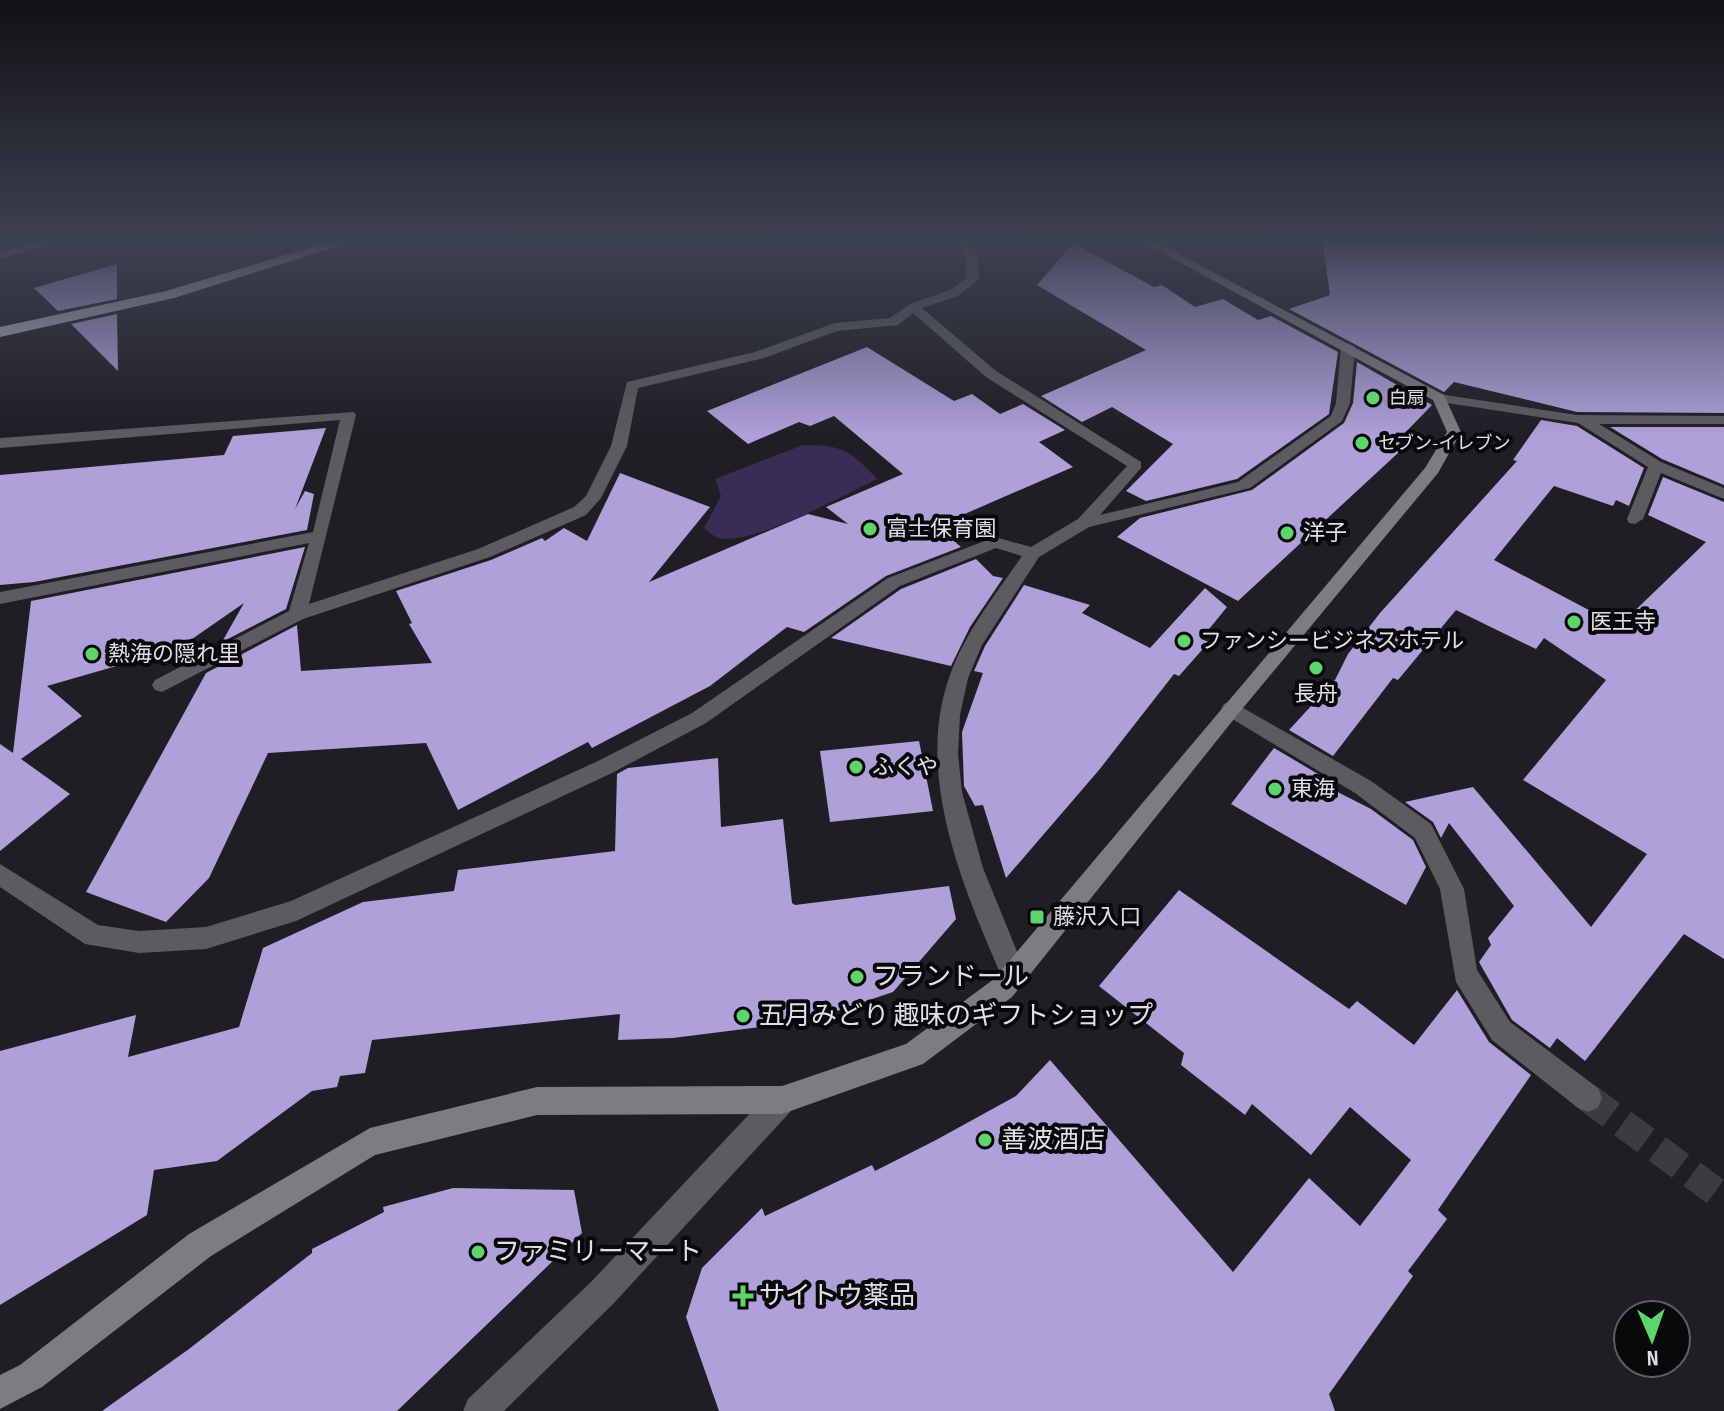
<svg xmlns="http://www.w3.org/2000/svg" width="1724" height="1411" font-family="'Sofia Sans Condensed','Noto Sans JP',sans-serif">
<style>
.green{fill:#382d53}
.building{fill:#aea0d9}
.lines{fill:none;stroke-linecap:round;stroke-linejoin:round}
.street-tunnel{stroke:#3d3b42;stroke-width:29;stroke-dasharray:29 14;stroke-linecap:butt}
.street{fill:#5c5b5f;fill-rule:evenodd}
.secondary{fill:#7e7c82;fill-rule:evenodd}
.highway{fill:#b0aeb7;fill-rule:evenodd}
.poi-dot{fill:#5dd56c;stroke:#09090c;stroke-width:3}
.labels{text-anchor:middle;dominant-baseline:central;stroke-width:8;stroke-linejoin:round;paint-order:stroke}
.far-poi-label{font-size:18px;fill:#e0dfe4;stroke:#09090c;text-anchor:start}
.poi-label{font-size:22px;fill:#e0dfe4;stroke:#09090c;text-anchor:start}
.near-poi-label{font-size:26px;fill:#e0dfe4;stroke:#09090c;text-anchor:start}
</style>
<rect width="100%" height="100%" fill="#201e25"/>
<path class="green" d="M803,445C842,445 850,450 877,479C844,495 753,546 719,538C714,537 708,531 704,528L721,496L715,479Z"/>
<path class="building" d="M1322,238H1724V413L1577,412L1454,382L1444,392L1289,309L1330,295Z
M1073,243L1154,287L1162,285L1195,307L1223,299L1258,320L1271,316L1338,352L1329,414L1237,479L1146,501L1126,491L1173,444L1112,407L1082,422L1041,396L1146,350L1037,285Z
M117,264V299L58,311L34,288Z
M117,314L118,371L71,324Z
M867,347L954,401L972,394L1000,414L1023,404L1065,430L1039,442L1073,467L937,526L961,547L886,576L804,632L787,627L710,686L592,748L588,742L458,810L426,743L268,753L209,878L166,922L86,892L206,673L297,625L301,671L432,663L409,624L412,623L396,591L491,560L542,538L545,541L564,528L587,541L620,473L710,507L649,582L808,514L848,524L826,507L903,474L834,416L810,426L799,422L748,444L707,411Z
M1357,362L1432,405L1400,438L1398,453L1238,601L1117,537L1140,518L1252,490L1344,423L1353,403Z
M1541,420L1577,426L1644,468L1629,506L1616,500L1613,506L1554,486L1494,560L1619,626L1706,542L1648,515L1663,477L1724,502V959L1684,934L1585,1061L1557,1038L1550,1048L1512,1020L1479,962L1491,945L1488,938L1514,906L1449,823L1441,838L1433,822L1405,802L1473,787L1591,927L1647,854L1523,780L1606,680L1544,638L1536,649L1456,610L1398,680L1393,678L1333,756L1289,730L1335,680L1348,654L1380,613L1517,461L1513,460Z
M1610,427H1724V485L1662,459Z
M326,428L295,509L305,491L314,494L307,530L34,582L0,585V475L224,455L233,436Z
M305,547L286,609L222,642L244,603L179,648L47,686L82,716L21,759L70,794L0,851V744L13,753L31,601Z
M976,559L993,576L1003,578L970,627L951,666L831,638L901,589Z
M1024,585L1090,605L1082,613L1150,648L1205,588L1227,607L1201,639L1209,642L1179,676L1174,674L1099,770L1006,878L983,805L975,806L964,786L962,732L983,673L974,671L985,646Z
M919,741L933,811L830,822L820,751Z
M1274,748L1318,774L1314,780L1371,809L1413,840L1426,867L1406,905L1231,804Z
M718,758L721,827L783,819L792,903L795,905L949,886L956,919L893,992L822,1016L784,1024L673,1038L618,1040L620,1014L372,1040L365,1073L340,1076L337,1087L312,1091L217,1161L154,1170L147,1215L0,1305V1051L136,1015L128,1057L239,1027L263,948L363,902L454,891L458,870L615,851L617,774L628,768Z
M1179,890L1349,1009L1357,1001L1414,1045L1457,990L1489,1042L1531,1075L1438,1210L1447,1219L1408,1271L1413,1276L1329,1394L1335,1411H719L686,1317L702,1268L762,1208L765,1216L872,1165L875,1171L936,1140L1016,1096L1050,1060L1233,1272L1309,1178L1360,1226L1411,1160L1350,1107L1311,1155L1252,1104L1245,1115L1181,1065L1184,1053L1099,986Z
M453,1188L574,1190L582,1233L397,1411H102L189,1349L312,1253V1249L384,1212L383,1207Z"/>
<g class="lines">
<path class="street-tunnel" d="M1588,1098L1724,1198"/>
<path class="street" d="M958,238H969L977,257L979,279L958,296L922,308L996,371L1141,462V468L1100,515L1238,482L1331,416L1336,403L1341,347L1348,343L1355,347L1350,403L1342,421L1250,488L1089,527L1039,557L982,645L968,678L960,715L958,754L962,792L983,868L1027,976L1023,984L1014,988L1005,984C965,892 913,776 950,675C966,631 996,594 1022,556L996,548L900,586L706,723L612,773L296,921L206,949L139,953L85,944L0,887V864L98,925L139,931L206,927L291,901L598,761L692,713L888,578L995,537L1031,547L1078,519L1127,466L986,377L913,313L898,325L837,331L764,358L638,388L627,446L601,498L586,515L490,557L303,619L162,692L155,690L152,685L155,680L289,611L309,543L0,604V592L313,532L340,420L0,448V438L354,412L356,415L309,604L478,549L574,507L586,496L611,446L627,382L755,352L835,323L890,318L910,304L950,290L967,278L965,257Z
M1439,394L1577,415L1724,416V424H1599L1661,462L1724,488V499L1661,473L1643,519L1635,524L1629,523L1627,519L1648,467L1578,423L1434,401L1432,398Z
M1231,701L1371,781L1431,824L1464,889L1477,970L1510,1022L1598,1088L1602,1098L1598,1108L1588,1112L1578,1108L1492,1040L1456,982L1440,889L1415,838L1355,793L1224,714L1221,709L1224,704Z
M782,1086L792,1090L796,1100L792,1110L613,1304L504,1411H463L468,1399L591,1282L772,1090Z"/>
<path class="secondary" d="M51,238H70L0,259V252Z
M1135,238H1149L1444,395L1461,432L1438,473L1238,714L1012,997L923,1064L782,1114L537,1115L375,1155L211,1256L42,1387L0,1409V1375L20,1365L189,1234L370,1128L537,1087L782,1086L906,1044L994,979L1425,468L1447,432L1433,400Z"/>
<path class="highway" d="M342,238H364L174,298L0,337V327L166,291Z"/>
</g>
<linearGradient id="sky" x2="0" y2="1"><stop stop-color="#121014"/><stop offset="0.55" stop-color="#3c4151"/><stop offset="1" stop-color="#3c4151" stop-opacity="0"/></linearGradient>
<rect width="1724" height="436" fill="url(#sky)"/>
<g class="poi-dot">
<circle cx="1373" cy="398" r="8"/>
<circle cx="1362" cy="443" r="8"/>
<circle cx="870" cy="529" r="8"/>
<circle cx="1287" cy="533" r="8"/>
<circle cx="1574" cy="622" r="8"/>
<circle cx="1184" cy="641" r="8"/>
<circle cx="92" cy="654" r="8"/>
<circle cx="1316" cy="668" r="8"/>
<circle cx="856" cy="767" r="8"/>
<circle cx="1275" cy="789" r="8"/>
<rect x="1029" y="909" width="16" height="16" rx="4"/>
<circle cx="857" cy="977" r="8"/>
<circle cx="743" cy="1016" r="8"/>
<circle cx="985" cy="1140" r="8"/>
<circle cx="478" cy="1252" r="8"/>
<path d="M739 1284h8v8h8v8h-8v8h-8v-8h-8v-8h8z"/>
</g>
<g class="labels">
<g class="far-poi-label">
<text x="1389" y="398">白扇</text>
<text x="1378" y="443">セブン-イレブン</text>
</g>
<g class="poi-label">
<text x="886" y="529">富士保育園</text>
<text x="1303" y="533">洋子</text>
<text x="1590" y="622">医王寺</text>
<text x="1200" y="641">ファンシービジネスホテル</text>
<text x="108" y="654">熱海の隠れ里</text>
<text x="1316" y="694" text-anchor="middle">長舟</text>
<text x="872" y="767">ふくや</text>
<text x="1291" y="789">東海</text>
<text x="1053" y="917">藤沢入口</text>
</g>
<g class="near-poi-label">
<text x="873" y="977">フランドール</text>
<text x="759" y="1016">五月みどり 趣味のギフトショップ</text>
<text x="1001" y="1140">善波酒店</text>
<text x="494" y="1252">ファミリーマート</text>
<text x="759" y="1296">サイトウ薬品</text>
</g>
</g>
<g transform="translate(1652 1339) rotate(178)"><circle r="38" fill="#09090c" stroke="#5f5f62" stroke-width="2"/>
<path d="M0-6L14 30L0 20L-14 30Z" fill="#5dd56c"/>
<text y="-12" font-size="22" font-weight="bold" text-anchor="middle" fill="#e0dfe4">N</text>
</g>
</svg>
